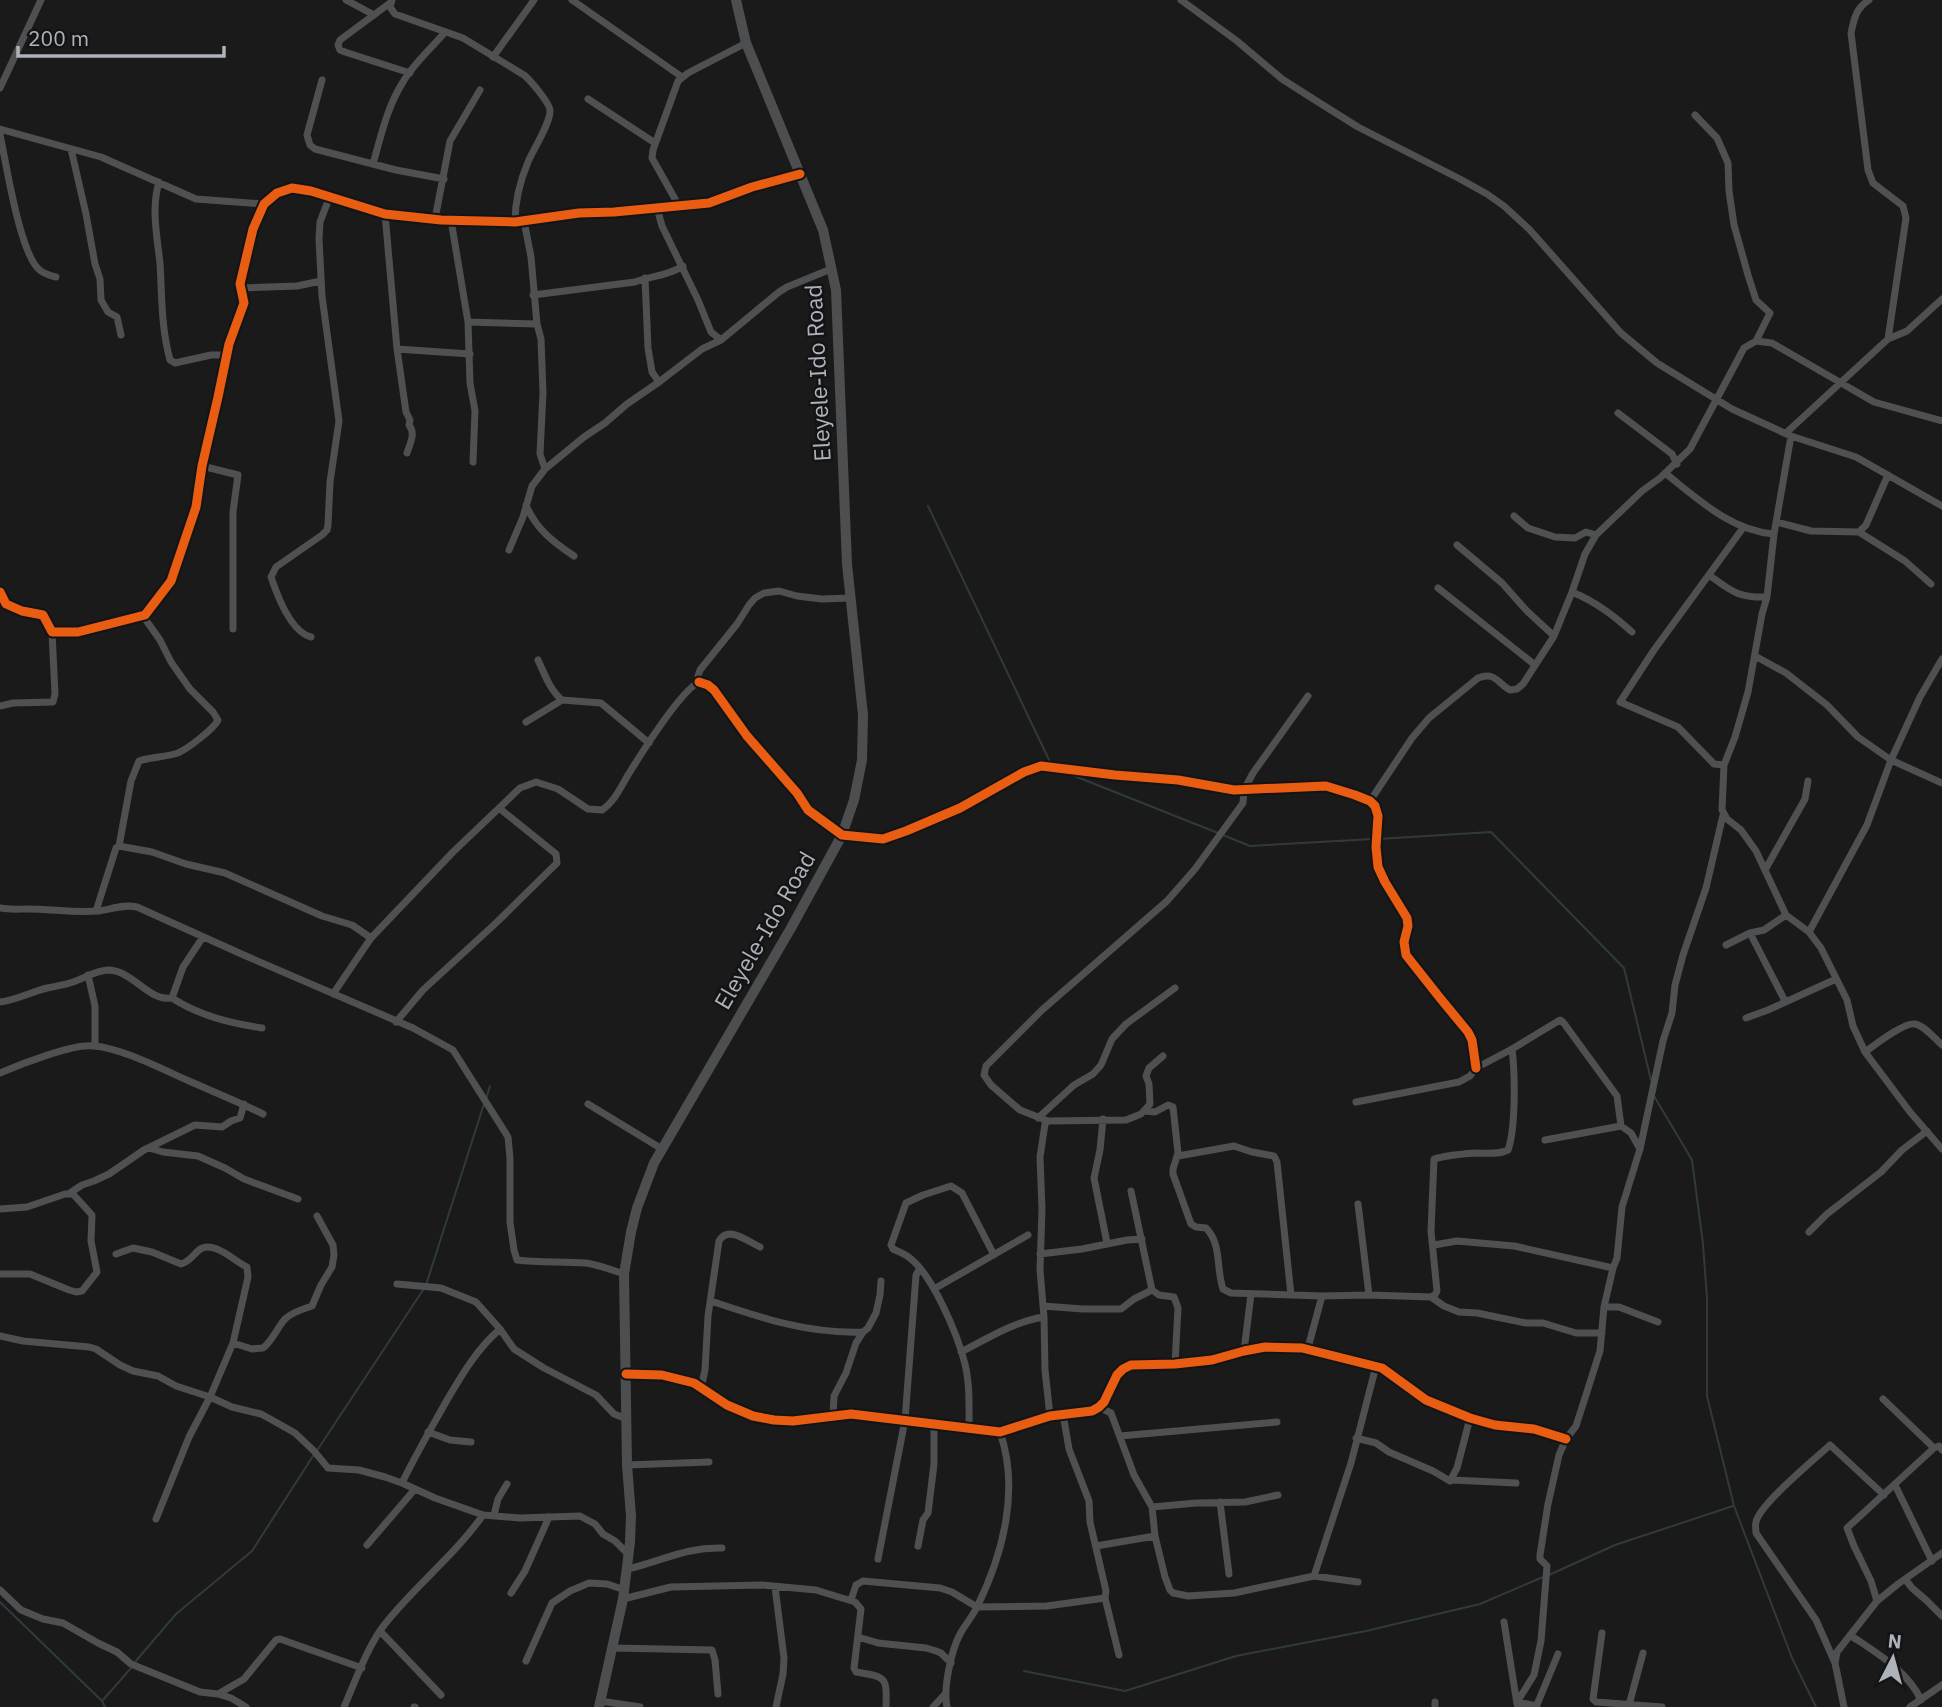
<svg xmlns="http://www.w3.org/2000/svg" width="1942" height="1707" font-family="'IBM Plex Sans',sans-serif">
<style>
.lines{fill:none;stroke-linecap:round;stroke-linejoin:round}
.stream{stroke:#303a3d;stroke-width:2}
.street{stroke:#4f5052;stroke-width:7}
.secondary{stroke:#4d4e50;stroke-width:10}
.cycleway-casing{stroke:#141416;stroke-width:13}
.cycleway{stroke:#e95d12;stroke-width:9}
.labels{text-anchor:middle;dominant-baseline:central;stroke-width:5;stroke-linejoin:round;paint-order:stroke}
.street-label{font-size:23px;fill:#adb3b9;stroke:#141416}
</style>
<rect width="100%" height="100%" fill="#1a1a1a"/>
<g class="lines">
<path class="stream" d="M928,506L1051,764
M1067,773L1218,833
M1223,835L1250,846L1373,839
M1378,839L1491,832L1624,968L1651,1080
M1654,1096L1692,1160L1703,1244L1707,1298V1396L1734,1506L1792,1658L1816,1707
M486,1099L490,1086
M426,1285L484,1104
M318,1449L423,1290
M1549,1575L1615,1545L1733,1506
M0,1602L102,1701L105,1707
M135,1662L176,1614L252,1551L313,1456
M1024,1671L1125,1691L1236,1656L1366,1631L1480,1604L1543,1577
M102,1701L132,1667"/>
<path class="street" d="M346,0L374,15
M392,0L390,7L395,14L463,38L524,75C530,80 549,102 550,110C551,122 533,150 528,162C520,181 515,202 515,222
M572,0L682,77
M1181,0L1237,41L1282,79L1307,95L1358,127L1460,179L1487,194L1504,206L1529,229L1621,333L1657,363L1732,409L1791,436L1856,457L1942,506
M1869,0C1856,8 1854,19 1851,33L1868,170L1873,183L1903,206L1906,218L1888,339
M390,3L340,40L338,45L340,50L345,52L410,73
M493,57L534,0
M322,80L307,135L310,145L315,149L396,170L444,179
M0,88L41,0
M588,99L655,143
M1695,115L1717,138L1728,163L1729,191L1734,225L1748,275L1756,300L1770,313L1756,341
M0,129L101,157L196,199L264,204
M0,135C6,161 20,258 41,271C45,274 52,276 56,277
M71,149L86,214L95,264L100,279L101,300L108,312L117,317L121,335
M373,164C381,136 387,107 403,82C414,63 431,49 445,32
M159,182C151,208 157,236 160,263C162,296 161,327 170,360L175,363L211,355H226
M679,206L652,158L653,150L678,81L688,73L746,43
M657,208L662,226L698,300L711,332L721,340L779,292L787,287L831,269
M385,214L397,349L406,412L410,420L409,425C416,434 410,443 407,453
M435,219L450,141L480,90
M451,220L468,322L470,383L475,411L473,462
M524,221L531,257L537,324L541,339L543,393L540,454L545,469
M645,278L648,348L652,372L659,382L702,349L721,340
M241,288L297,286L321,281
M533,295L635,282C651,276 668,276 683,266
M468,322L537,324
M397,349L470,354
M1618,413L1672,454L1677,464
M1786,433L1888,339L1907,331L1942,299
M1791,436L1774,534L1767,597L1762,614L1748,692L1735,737L1724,765L1722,810L1727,819L1741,830L1756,851L1786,915L1809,932L1821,948L1847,1000L1853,1026L1865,1052L1910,1112L1942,1149
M202,466L238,475L233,512V629
M1665,473C1698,499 1731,531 1774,534
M526,505C536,529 553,542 574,556
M1514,516L1528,528L1555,537L1575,538L1586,532L1596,535
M1777,522L1811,531L1859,532L1866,525L1888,475
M1859,532L1905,561L1931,584
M1457,545L1502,583L1526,610L1554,636
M509,550L523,517L532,486L545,469L584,437L605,423L627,404L659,382
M1709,575C1731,591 1738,598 1767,597
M1438,588L1535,665
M0,592L6,604L22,611L43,615L52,632H78L145,615L171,581L196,507L202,466L218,397L229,344L244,303L240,284L253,229L264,204L277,193L292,188L311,191L385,214L441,220L515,222L579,213L614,212L709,203L752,187L800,174
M1572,592C1596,602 1613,615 1632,632
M311,637C291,632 277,595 271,577L276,567L322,535L327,530L328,525L330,482L339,421L322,296L319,239L320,222L330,196
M1755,656L1786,673L1827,705L1858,737L1891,760L1942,783
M538,660C545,675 550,690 562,700
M699,682L708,685L714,690L747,736L797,793L808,810L842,835L883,839L906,831L960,808L1024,772L1041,766L1115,775L1178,780L1234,790L1326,786L1355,795L1370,801L1375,806L1378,816L1376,847L1378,867L1385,882L1407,918L1408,926L1404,942L1406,955L1440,998L1468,1032L1472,1040L1476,1068
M699,682L698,676L700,670L737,624L749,605L755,598L764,593L779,591L797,596L822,599L850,598
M0,706L13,703L53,702L55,694L52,632
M526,722L562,700L601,703L649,743
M1724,765L1714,764L1678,727L1620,702L1654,650L1743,528
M1370,801L1412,738L1429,718L1478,678C1495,671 1497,683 1510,690L1517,689L1523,684L1554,636L1572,592L1585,554L1596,535L1642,491L1660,478L1690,449L1744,348L1756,341L1772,343L1874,402L1942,421
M119,846L131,781L139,761C151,757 166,757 178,753C187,749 214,729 218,720L213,712L190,689L171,662L160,640L143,616
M1765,870L1805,799L1808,781
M0,908C10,910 18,909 27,909C51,909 75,913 99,911C112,909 124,904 137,907L246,956L413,1028L453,1050L508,1137L510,1158V1222L514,1250L517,1260C540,1263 563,1261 586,1263C599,1265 612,1270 624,1274
M96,911L116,848L119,846L152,852L186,864L225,873L322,916L352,925L371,938
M1809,932L1867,825L1891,760L1920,697L1942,659
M1750,933L1785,1001
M1726,945L1750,933L1764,930L1786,915
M88,975L95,1006V1046
M333,994L371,938L453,852L520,788L536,782L558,789L588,809L602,810C614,802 621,787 628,775C641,754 680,692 699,682
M172,998C200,1016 230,1023 262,1028
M0,1002C16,1000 31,992 47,988C56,986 65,985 73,982C85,978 96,970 109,970C133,971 149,1002 172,998L183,967L203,937
M1746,1018L1768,1010L1836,979
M396,1022L423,990L497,922L557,863L556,854L499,808
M1865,1052C1875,1045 1904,1022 1915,1024C1925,1026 1935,1039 1942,1045
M1163,1056L1149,1068L1146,1076L1149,1084L1150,1104L1141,1114L1126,1120L1048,1121L1020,1110L991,1085L984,1075L986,1066L1042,1010L1167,901L1195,869L1243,803L1244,790L1253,773L1308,696
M0,1073C21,1064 72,1044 93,1046C119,1047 164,1070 189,1081C214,1092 239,1102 263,1114
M1356,1102L1459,1082L1470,1076L1476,1068L1512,1049L1560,1020L1563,1022L1617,1096L1621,1126
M588,1104L662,1149
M1144,1111L1155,1112L1168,1105L1173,1107L1178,1153L1173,1169V1174L1191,1224L1196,1227L1206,1228C1222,1244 1216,1269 1223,1289L1231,1293L1322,1296
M1038,1118L1074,1085L1093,1074L1101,1065L1112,1039L1126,1024L1175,988
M1103,1119L1100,1150L1094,1178L1107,1243
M1048,1121L1045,1124L1040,1157L1042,1209L1040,1270L1044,1317L1045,1370L1050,1416
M1545,1140L1621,1126L1631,1133L1640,1149
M149,1148L163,1152L198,1156L225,1168L244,1179L298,1199
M1178,1156L1234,1146L1252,1152L1274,1156L1277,1162L1291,1295
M1131,1191L1152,1290L1159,1295L1174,1297L1178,1308L1175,1364
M70,1193L82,1185L94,1181L109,1174L144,1150L195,1125L222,1127L231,1121L240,1118L244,1104
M1358,1204L1369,1295
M0,1209L27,1207L65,1194H73L92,1215L91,1241L97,1272L82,1291L76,1292L69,1290L30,1274H0
M1809,1232L1827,1214L1881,1172L1902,1150L1927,1131
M1434,1245L1457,1241L1514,1246L1613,1268L1604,1307L1600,1351L1576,1426L1566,1439L1559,1455L1548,1504L1540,1555V1559L1547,1566L1541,1641L1534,1675L1517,1702L1537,1706
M116,1254L133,1248L152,1252L181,1264C190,1261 192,1256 199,1250C213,1239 234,1261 247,1267L248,1277L233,1343L252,1349L263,1348C273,1340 277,1328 285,1319C292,1312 303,1309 312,1306L321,1285L332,1267L334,1255L333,1245L317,1216
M1040,1254L1082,1249L1127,1240L1142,1239
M1613,1268L1617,1258L1622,1207L1640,1149L1663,1041L1672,1013L1675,985L1683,955L1706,888L1723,815
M397,1284L441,1288L476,1302L500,1329
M934,1289L1028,1235
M1431,1297L1435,1295L1437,1291L1431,1231L1434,1159C1446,1155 1461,1154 1474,1153C1486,1153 1498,1155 1508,1150C1516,1128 1515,1072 1512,1049
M711,1301C761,1318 809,1334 863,1332
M1043,1306L1083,1309H1121L1134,1299L1152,1290
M1604,1307H1619L1658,1322
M0,1336L23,1341L89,1347L96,1349L120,1365L133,1371L158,1376L176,1386L210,1397L232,1407L261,1414L272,1420L295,1433L314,1451L328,1468L359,1470L385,1477L402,1483L435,1498L483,1515L520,1518L580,1516L595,1524L603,1534L615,1541L629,1555
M1302,1348L1309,1344L1322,1296L1369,1295L1431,1297L1444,1306L1459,1312L1477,1313L1526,1323H1543L1576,1333H1602
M1244,1351L1251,1294
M961,1352C987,1339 1015,1321 1044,1317
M626,1374L662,1375L694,1383L727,1405L753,1416L774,1420L793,1421L851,1414L1000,1432L1050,1416L1092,1411L1099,1407L1104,1402L1117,1375L1123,1369L1131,1365L1175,1364L1212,1360L1244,1351L1265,1347L1302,1348L1382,1368L1426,1400L1470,1418L1495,1425L1534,1429L1566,1439
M701,1388L705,1370L708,1316L719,1241C728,1225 747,1241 760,1247
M1883,1399L1934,1448
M1099,1407L1111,1413L1134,1475L1152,1507L1155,1536L1165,1577L1170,1590L1173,1593L1188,1596L1234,1593L1314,1576L1358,1582
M1063,1414L1069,1449L1089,1501L1090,1522L1106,1591L1105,1598L1119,1655
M833,1416L834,1396L846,1373L856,1343L863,1332L868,1328L876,1313L880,1295L881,1281
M969,1428C969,1407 970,1385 965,1364C958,1336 932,1272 907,1256C903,1253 897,1251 893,1249L891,1245L906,1203L923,1195L951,1186L962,1193L994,1255
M428,1432L450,1440L471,1442
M1120,1436L1277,1422
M1356,1438L1376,1443L1389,1452L1433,1471L1450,1481L1457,1468L1470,1418
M627,1465L709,1462
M1452,1480L1516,1483
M402,1483C416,1454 432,1427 447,1400C463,1373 477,1349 500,1329L514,1349L544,1368L596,1395L614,1414L627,1419
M1895,1485L1932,1561
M1220,1502L1229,1574
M1152,1507L1196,1503L1245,1502L1278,1495
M494,1515L498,1499L507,1484
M156,1519L189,1437L210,1397L233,1343
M367,1545L415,1489
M918,1546L923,1520L928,1513L934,1464V1424
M1096,1546L1155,1536
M878,1559L905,1420L916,1275L920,1268
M628,1569C662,1561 686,1547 722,1548
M1314,1576L1351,1463L1376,1366
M1905,1579L1912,1588L1926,1600L1942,1616
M775,1587L784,1658L783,1674L776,1707
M0,1590L21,1610L43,1619L63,1623L98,1643L117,1652L131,1664L200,1692L218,1694L231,1698L246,1707
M511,1593L525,1571L549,1517
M623,1599L671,1587L762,1585L816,1590L855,1602L861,1609L854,1668L856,1672C886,1677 887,1676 886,1707
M851,1600L856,1585L863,1581L940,1588L952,1592L977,1607L1047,1606L1105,1598
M1877,1601L1871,1581L1854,1546L1847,1528L1934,1448L1939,1446L1942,1450
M1504,1622L1517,1704
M380,1631L441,1695
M1602,1633L1593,1699L1596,1702L1662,1707
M1850,1635C1875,1652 1908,1671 1921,1700
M858,1637L878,1643L926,1648L936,1651L941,1653L951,1663
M612,1648L712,1650L715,1660L718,1694
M526,1661L552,1603L570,1591L589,1583L607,1584L625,1590
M1835,1663L1816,1620L1756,1533C1756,1532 1755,1524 1756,1522C1759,1505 1815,1459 1830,1445L1884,1495
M218,1694L244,1679L276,1640L280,1639L362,1668
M600,1701L640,1707
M1435,1702V1707
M1629,1705L1643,1653
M344,1707C355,1682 368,1645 385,1624C415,1586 455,1555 483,1515
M414,1707H415
M933,1707L945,1694
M947,1707C943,1689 951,1651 960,1634C965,1625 972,1617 977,1607C1003,1554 1020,1490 1000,1432
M1536,1707L1558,1654
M1844,1707L1835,1663L1837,1652L1877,1601L1898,1584L1942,1553
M1910,1707L1942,1685"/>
<path class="secondary" d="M599,1707L623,1599L630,1542L631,1516L627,1465L624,1274L631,1232L637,1208L654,1163L791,928L842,835L854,800L862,760L863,715L847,564L836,290L823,230L746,43L736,0"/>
<defs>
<path id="cycleway" d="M0,592L6,604L22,611L43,615L52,632H78L145,615L171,581L196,507L202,466L218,397L229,344L244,303L240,284L253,229L264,204L277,193L292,188L311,191L385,214L441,220L515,222L579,213L614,212L709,203L752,187L800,174
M699,682L708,685L714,690L747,736L797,793L808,810L842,835L883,839L906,831L960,808L1024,772L1041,766L1115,775L1178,780L1234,790L1326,786L1355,795L1370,801L1375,806L1378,816L1376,847L1378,867L1385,882L1407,918L1408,926L1404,942L1406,955L1440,998L1468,1032L1472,1040L1476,1068
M626,1374L662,1375L694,1383L727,1405L753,1416L774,1420L793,1421L851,1414L1000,1432L1050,1416L1092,1411L1099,1407L1104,1402L1117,1375L1123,1369L1131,1365L1175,1364L1212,1360L1244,1351L1265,1347L1302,1348L1382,1368L1426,1400L1470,1418L1495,1425L1534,1429L1566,1439"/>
</defs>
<use href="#cycleway" class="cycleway-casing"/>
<use href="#cycleway" class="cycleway"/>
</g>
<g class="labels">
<g class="street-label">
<text transform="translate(817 373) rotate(-93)">Eleyele-Ido Road</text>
<text transform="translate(764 930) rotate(-60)">Eleyele-Ido Road</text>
</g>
</g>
<g transform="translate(1893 1658) rotate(6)" stroke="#141416" stroke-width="5" paint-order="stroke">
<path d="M0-5L12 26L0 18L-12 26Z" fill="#adb3b9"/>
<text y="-10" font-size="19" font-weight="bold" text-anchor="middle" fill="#adb3b9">N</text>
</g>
<path d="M18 46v10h206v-10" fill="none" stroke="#adb3b9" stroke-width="3.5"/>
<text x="28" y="46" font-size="21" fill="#adb3b9" stroke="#141416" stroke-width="5" paint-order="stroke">200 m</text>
</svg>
